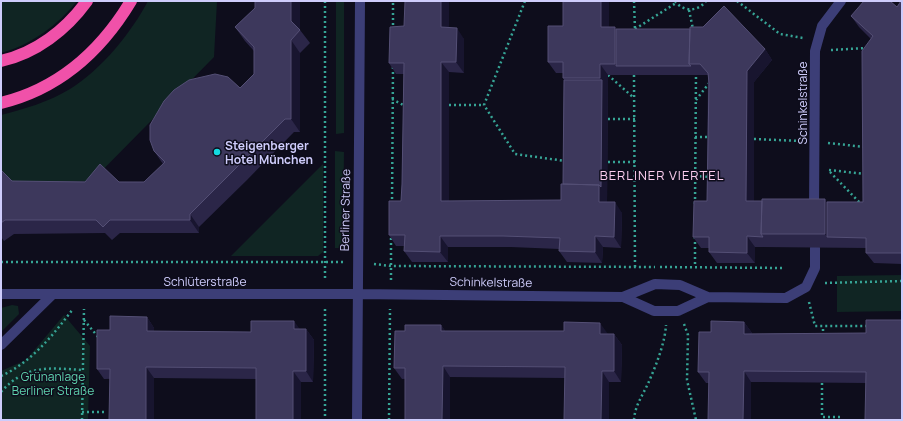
<svg xmlns="http://www.w3.org/2000/svg" width="903" height="421" font-family="Manrope,sans-serif">
<style>
.green{fill:#102523}
.lines{fill:none;stroke-linecap:round;stroke-linejoin:round}
.path{stroke:#36a495;stroke-width:2.5;stroke-dasharray:2 3;stroke-linecap:butt}
.street{stroke:#3c3e77;stroke-width:10}
.highway{stroke:#f051a9;stroke-width:12}
.wall{fill:#2b2648}
.shaded-wall{fill:#18152f}
.building{fill:#3d385c;stroke:#544f75}
.poi-dot{fill:#13dae0;stroke:#0e0d1c;stroke-width:1.5}
.labels{text-anchor:middle;dominant-baseline:central;stroke-width:3;stroke-linejoin:round;paint-order:stroke}
.street-label{font-size:12px;fill:#ceccfb;stroke:#0e0d1c}
.poi-label{font-size:12px;font-weight:bold;fill:#ceccfb;stroke:#0e0d1c;text-anchor:start}
.park-label{font-size:12px;fill:#5fd3ae;stroke:#0e0d1c}
.neighbourhood-label{font-size:13px;letter-spacing:1px;fill:#fbcdee;stroke:#0e0d1c}
</style>
<rect width="100%" height="100%" fill="#0e0d1c"/>
<path class="green" d="M1,1H77C58,25 31,45 1,53Z
M148,1H217L214,57L78,195L1,181V115C24,109 49,102 70,89C101,70 131,33 148,1Z
M336,1H344V133L336,134Z
M335,151L344,152L343,232H350V248H335Z
M323,164V252L318,256H231Z
M902,275V311L837,312V276Z
M12,305L18,306L19,314L1,332V308Z
M64,315L90,346L88,420H1V371L26,360Z"/>
<g class="lines">
<path class="path" d="M525,1L484,105L515,154L565,161
M634,1L635,30
M675,1C683,12 698,12 706,1
M737,1L780,34L803,38
M689,10L693,29
M635,29L676,3
M393,30V1
M831,50L866,48
M608,75L634,98
M634,75L635,267
M392,99L405,106
M696,100L710,82
M449,105H484
M608,119H635
M695,137H711
M754,139L800,141
M828,143L865,147
M608,162H635
M829,170L865,174
M830,172L861,204
M695,176L709,177
M392,204L393,67
M695,204L696,74
M695,237V267
M1,262H343
M374,264L391,266L655,267
M660,267L783,268
M325,278V1
M391,280V237
M825,283L902,281
M809,302L815,326H869
M325,309V420
M84,320L99,338
M684,324L688,335L687,380L696,420
M823,336V326
M1,376C32,362 53,335 73,309
M822,383V417H841V420
M1,392C26,364 49,368 83,370
M82,412H106
M82,420L84,309
M389,420L390,309
M634,420C635,404 644,394 650,379C657,363 665,342 666,325"/>
<path class="street" d="M814,212L815,51L822,26L841,1
M1,294H53L1,345
M53,294H358L623,297L655,284L680,285L708,297L786,298L806,287L815,268V248
M623,297L654,311H678L708,297
M357,420L360,1"/>
<path class="highway" d="M1,61C36,53 66,30 87,1
M1,103C58,89 101,51 131,1"/>
</g>
<path class="wall" d="M255,1H300V30L310,43L300,53V132H294L247,180L199,227V233H120L112,240L105,233L14,234L4,241L1,237V170L12,181L144,182L163,164L154,151L240,88L254,74V51L245,41L235,27L255,8Z
M449,1V27L464,39V73L449,72V201L561,200L563,184L564,80L563,78V73H556L548,62L563,26V1H609V27L616,29L765,49L772,60L754,82V201L863,202L871,39L859,27L851,16L897,7L902,1V264L874,263L866,253V248L755,247V263H717L709,252V248H701L693,237L707,201L708,76V75H608L607,202L622,213L621,248L603,247L602,263L567,262L559,251V249L511,247H448V262H412L404,251V246H396L389,235L401,201L402,184L404,74H396L389,63Z
M147,317L154,328V331L251,332L306,329L314,340L313,382H301V420H256V379L154,378L104,379L97,369Z
M744,322L752,333V334L866,333V383L751,382V420H708L709,383H706L698,372L711,332Z
M441,325L445,331L614,334L622,345L621,382H609L565,378L450,377L402,379L394,368L405,331Z"/>
<path class="shaded-wall" d="M291,1H300V30L291,21Z
M441,1H449V38L441,27Z
M601,1H609V38L601,27Z
M615,27L623,38L616,66L615,64Z
M457,28L464,39V73L456,62Z
M291,40L300,53V132L291,119Z
M765,49L772,60L754,82V212L746,201L747,71Z
M441,62L449,72V212L441,201Z
M600,64L608,75L607,213L599,202L602,80L600,78Z
M825,199L835,213L827,237L825,234Z
M615,202L622,213L621,248L614,237Z
M190,214L199,227V233L190,220Z
M440,236L448,247V262L440,252Z
M595,236L603,247L602,263L595,252Z
M747,236L755,247V263L747,253Z
M147,317L154,328V342L147,331Z
M294,321L302,332L294,329Z
M744,322L752,333L751,345L744,334Z
M600,323L608,334L607,345L600,334Z
M441,325L449,336L441,331Z
M306,329L314,340L313,382L306,371Z
M614,334L622,345L621,382L614,371Z
M443,366L450,377V420H442Z
M146,367L154,378V420H146Z
M293,371L301,382V420H293Z
M602,371L609,382V420H601Z
M744,371L751,382V420H743Z"/>
<path class="building" d="M255,1H291V21L300,30L291,40V119H285L190,214V220H110L103,227L96,220H5L1,223V170L12,181L85,182L100,164L119,182H144L165,162L154,151L150,140V125L164,101L174,90L189,80L215,74L228,77L240,88L254,74V47L235,27L255,8Z
M405,1H441V27L457,28L456,62H441V201L561,200V184L599,185V202H615L614,237L595,236V252L559,251L560,238L503,236H440V252L404,251L405,235H389V201H401L402,184L404,63H389L390,27L404,26Z
M563,1H601V27H615V64H600V78H563V62H548V26H563Z
M864,1H890L897,7L901,1H902V253H866V238L827,237V202H863L862,51L873,36L851,16Z
M724,6L765,49L747,71L746,201H762L761,234L763,237L747,236V253L709,252V237H693L694,201H707L709,83L708,73L700,64H689L690,27H703Z
M616,29H690L689,64L691,66H616Z
M564,80H602L601,187L599,185L563,184Z
M762,199H825V234H761Z
M110,316L147,317V331L251,332V321H294V329H306V371H293V420H256V368L146,367V420H109L110,369H97V330H110Z
M866,320H902V420H865L866,372L744,371L743,420H708L709,372H698L699,332H711V321L744,322V334L866,333Z
M564,322L600,323V334H614V371H602L601,420H564L565,367L443,366L442,420H405V368H394L395,331H405V325H441V331H564Z"/>
<circle class="poi-dot" cx="217" cy="152" r="4"/>
<g class="labels">
<g class="street-label">
<text transform="translate(802 103) rotate(-90)">Schinkelstraße</text>
<text transform="translate(345 210) rotate(-89)">Berliner Straße</text>
<text x="205" y="281">Schlüterstraße</text>
<text transform="translate(491 282) rotate(1)">Schinkelstraße</text>
</g>
<g class="poi-label">
<text x="225" y="145">Steigenberger<tspan x="225" dy="14">Hotel München</tspan></text>
</g>
<g class="park-label">
<text x="53" y="376">Grünanlage<tspan x="53" dy="14">Berliner Straße</tspan></text>
</g>
<g class="neighbourhood-label">
<text x="662" y="175">BERLINER VIERTEL</text>
</g>
</g>
<rect width="903" height="421" fill="none" stroke="#ceccfb" stroke-width="4"/>
</svg>
